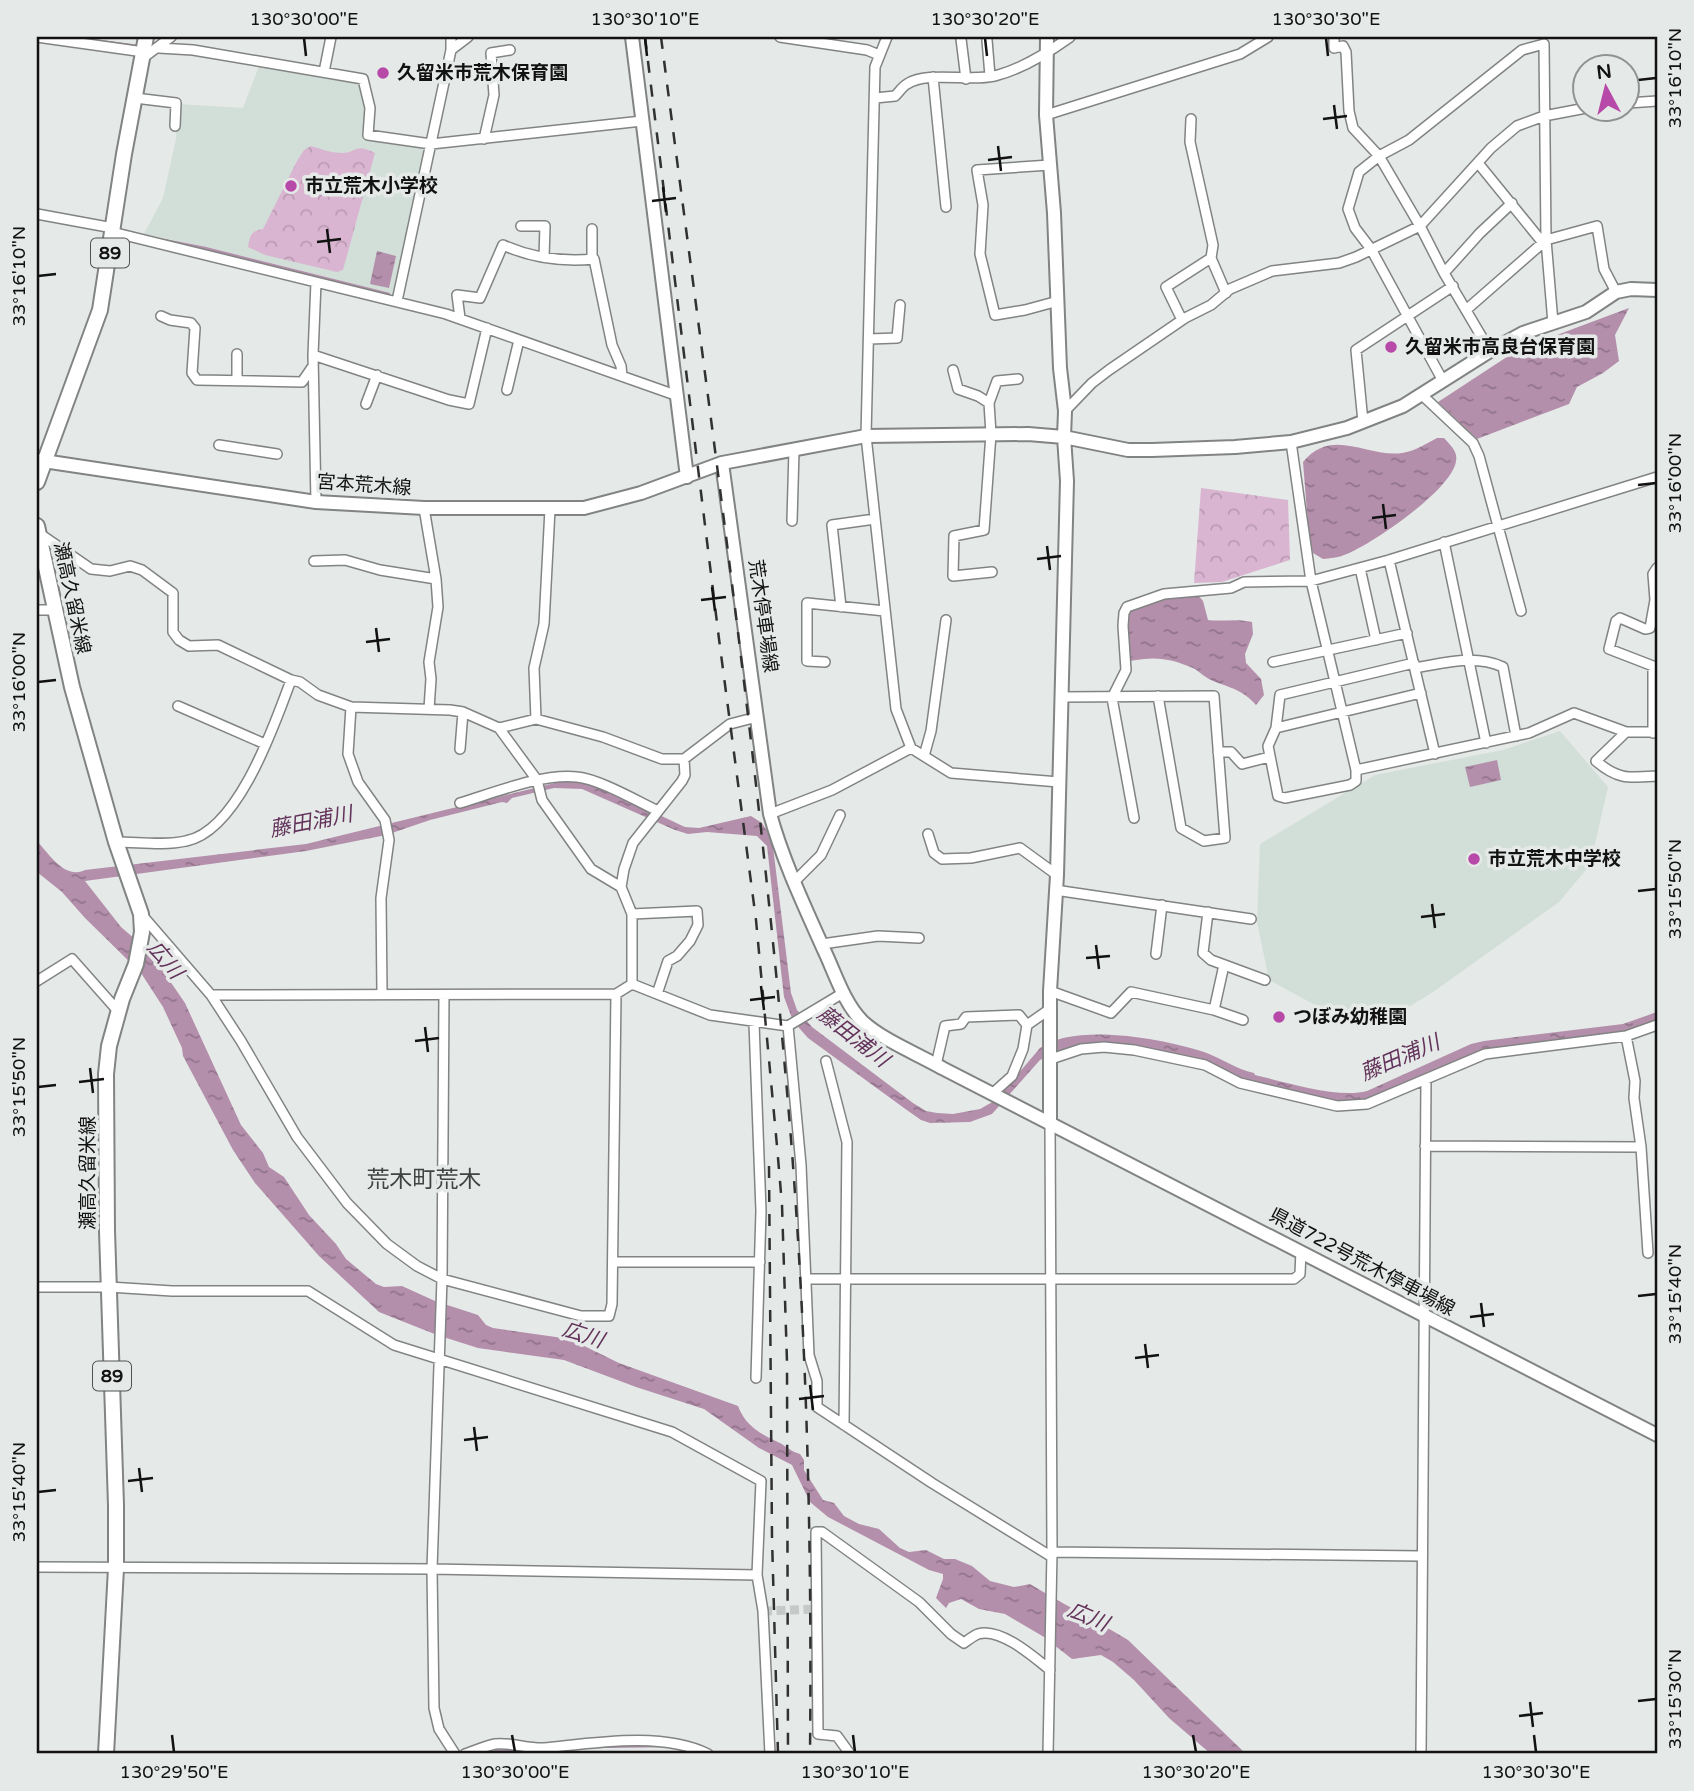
<svg xmlns="http://www.w3.org/2000/svg" width="1694" height="1791" font-family="'Varela Round','Noto Sans JP',sans-serif">
<style>
.built{fill:#d2ded8}
.park{fill:url(#park-crowns)}
.water{fill:url(#water-ripples)}
.lines{fill:none;stroke-linecap:round;stroke-linejoin:round}
.stream{stroke:#b48fac;stroke-width:2.5}
.street-tunnel{stroke:#c5c9c7;stroke-width:9;stroke-dasharray:9 4.5;stroke-linecap:butt}
.street-casing{stroke:#818482;stroke-width:12}
.secondary-casing{stroke:#818482;stroke-width:16}
.primary-casing{stroke:#818482;stroke-width:18}
.street{stroke:#fff;stroke-width:9}
.secondary{stroke:#fff;stroke-width:12}
.primary{stroke:#fff;stroke-width:14}
.rail{stroke:#303130;stroke-width:2.5;stroke-dasharray:12 12;stroke-linecap:butt}
.ticks{fill:none;stroke:#111211;stroke-width:2.5}
.poi-dot{fill:#b749a8;stroke:#e5e9e7;stroke-width:2.5}
.labels{text-anchor:middle;dominant-baseline:central;stroke-width:7;stroke-linejoin:round;paint-order:stroke}
.shield{fill:#e5e9e7;stroke:#515251;stroke-width:2}
.shield-label{font-size:18px;font-weight:bold;fill:#111211}
.poi-label{font-size:19px;font-weight:bold;fill:#111211;stroke:#e5e9e7;text-anchor:start}
.street-label{font-size:19px;fill:#111211;stroke:#e5e9e7}
.water-label{font-size:21px;font-style:italic;fill:#62325a;stroke:#e5e9e7}
.quarter-label{font-size:23px;fill:#404341;stroke:#e5e9e7}
.neatline{fill:none;stroke:#111211;stroke-width:2.5}
.ticks-label{font-size:18px;text-anchor:middle;fill:#111211}
</style>
<defs>
<pattern id="park-crowns" width="20" height="18" patternUnits="userSpaceOnUse" patternTransform="scale(1.75)"><rect width="20" height="18" fill="#dab5d2"/><path d="M2 6a3 3 0 1 1 6 0M12 15a3 3 0 1 1 6 0" fill="none" stroke="#ba9bb3"/></pattern>
<pattern id="water-ripples" width="26" height="14" patternUnits="userSpaceOnUse" patternTransform="scale(1.75)"><rect width="26" height="14" fill="#b48fac"/><path d="M2 4q2-2 4 0t4 0M15 11q2-2 4 0t4 0" fill="none" stroke="#91738b"/></pattern>
</defs>
<rect width="100%" height="100%" fill="#e5e9e7"/>
<path class="built" d="M259,66L361,83L366,115L363,139L425,149L394,294L211,248L144,234L163,198L176,139L178,104L243,108Z
M1560,731L1608,787L1590,865L1559,902L1433,992L1384,1022L1350,1024L1269,980L1257,922L1260,844L1375,775L1503,750Z"/>
<path class="park" d="M311,146C321,149 331,153 341,153C357,154 353,142 375,153L343,270L337,272L265,255L248,247C250,235 251,231 263,229L297,161L304,150Z
M1201,488L1288,500L1290,560L1222,582L1194,583Z"/>
<path class="water" d="M377,251L396,256L389,288L370,284Z
M1629,308L1615,335L1619,361L1603,373L1577,387L1569,404L1477,439L1438,402L1519,349Z
M1437,438H1444C1450,445 1458,451 1456,461C1453,489 1370,546 1344,555C1338,558 1330,558 1323,559L1313,553L1309,537L1303,462C1332,426 1368,458 1402,453C1415,451 1426,444 1437,438Z
M1198,595L1203,601L1208,620C1223,622 1237,618 1252,622L1253,634L1245,654L1246,663L1261,679L1264,695L1256,705C1243,690 1231,688 1213,681C1206,678 1201,673 1195,669C1171,658 1155,656 1130,661L1126,614L1151,601Z
M1497,760L1501,780L1470,787L1465,767Z
M563,781C595,780 654,813 685,827L699,828L751,816L762,823L767,831L773,847L791,993L797,1010L812,1027L913,1103L926,1111L937,1113L953,1114L980,1109L996,1100L1040,1048C1075,1022 1165,1039 1204,1052C1221,1058 1236,1069 1254,1073L1255,1075C1286,1082 1338,1099 1367,1091L1471,1044L1484,1041L1623,1024L1657,1012V1022L1625,1033L1479,1051L1367,1101L1338,1102L1241,1079L1119,1045L1047,1056L1040,1060L992,1114L970,1122L930,1123L921,1120L904,1108L808,1038L793,1021L784,997L767,846L757,836L707,832L688,834L675,830L582,789L554,788L512,798L507,803L502,802L430,820L386,835L306,851L85,881L121,927L136,940L161,968L185,1003L241,1125L263,1153L269,1167L284,1177L309,1215L336,1244L346,1259L376,1284L384,1287L402,1286L435,1301L478,1315L486,1325L493,1328L570,1339L619,1363L738,1406C746,1427 761,1434 780,1443C787,1447 792,1452 800,1454L804,1460V1470L823,1500L834,1503L844,1516L859,1524L879,1529L900,1548L909,1552L926,1550L944,1559H955L972,1566L990,1581L1014,1587L1030,1584C1062,1604 1096,1620 1128,1640L1246,1754H1211L1169,1718L1134,1680L1113,1662L1101,1655L1072,1659L1044,1637L1005,1614L979,1609L961,1599L949,1603L946,1608L936,1598L943,1579V1574L929,1570L828,1517L810,1502L792,1465L759,1448L704,1409L636,1387L564,1360L478,1348L437,1335L379,1312L319,1256L255,1183L233,1150L183,1056L182,1048L163,1007L141,973L85,918L62,892L37,872V841C49,854 65,880 85,870L306,844Z"/>
<g class="lines">
<path class="stream" d="M69,37L138,46
M167,46L177,37
M164,240L205,248L389,294
M587,1747L664,1746
M681,1749L690,1754
M481,1754C507,1747 533,1754 560,1751"/>
<path class="street-tunnel" d="M763,1611L817,1609"/>
<defs>
<path id="street" d="M37,37L144,52
M780,37L867,50L879,55
M887,37L875,67L866,436L896,709L911,748L951,773L1059,782
M1334,37V48L1343,46L1346,52L1349,111L1353,128L1379,156L1420,226L1444,273L1490,351
M961,39L966,79
M987,40L990,76
M159,48L193,50L363,79L370,108L368,135L431,144L642,121
M451,50L468,37
M143,58L171,37
M324,72L331,37
M933,77L946,207
M135,98L176,103L175,126
M875,98L895,96C899,92 903,86 907,84C928,70 973,83 998,75C1024,68 1049,52 1070,37
M1628,103L1657,101
M1046,115L1240,54L1268,37
M1191,119L1190,142L1213,245L1211,258L1226,293
M484,139L494,95L491,53L510,50
M1478,163L1543,243
M1050,165L977,170L983,205L980,254L995,315L1025,310L1058,301
M37,214L113,228
M521,226H545L544,257
M592,229V259
M112,232L446,314L678,396
M1444,273L1480,233L1512,203
M397,301L451,50V37
M1466,310L1546,240L1597,226L1604,269L1616,292
M161,316L170,320L191,323L195,328L192,373L197,380L302,382L313,366
M460,318L457,295L480,298L503,245C532,258 562,262 594,259L612,345L621,366L622,376
M1182,320L1166,287L1211,258
M869,339L897,338L900,305
M313,355L449,400L469,404L487,328
M953,370L958,389L978,396L989,403L991,434L984,530L954,536L953,576L992,572
M237,379V354
M1443,381L1371,249L1355,228L1348,209L1359,172L1379,156L1409,140L1522,50L1544,44L1546,240L1553,323
M507,390L519,340
M1422,395L1473,443L1479,456L1521,611
M989,403L997,381L1018,379
M366,404L377,375
M1065,411L1092,383L1109,370L1185,318L1211,305L1230,289L1272,271L1339,263L1356,257L1420,226L1491,148L1517,126L1544,116L1586,108
M1363,422L1356,350L1453,286
M1291,442L1311,581L1356,770L1529,733L1574,713L1626,732H1657
M219,445L277,454
M316,502L313,355L316,282
M424,508L436,579L438,607L429,662L431,679L429,709
M792,521L794,450
M40,534L91,569L110,571L130,566L142,570L173,593V632L179,640L189,646L218,645L291,680L300,682L318,695L351,707L450,710L463,712L499,728L537,780L542,800L591,869L621,887
M1444,542L1486,743
M1389,560L1435,754
M314,561L345,560L380,570L436,579
M1360,568L1376,640
M841,607L832,525L875,519
M37,610H54
M825,662L807,661V603L885,611
M1273,662L1407,633
M1415,668C1445,663 1474,654 1503,667L1516,736
M1062,697L1214,696L1225,838L1204,841L1181,828L1158,696
M178,706L265,744
M351,707L348,754L358,782L385,820L389,840L381,898L382,993
M536,719L534,668L544,624L550,509
M499,728L536,719L603,737L662,759H684L730,724L757,717
M1276,728L1421,693
M1626,732L1596,761C1618,780 1629,778 1657,776
M1653,733V666L1609,649L1616,621L1620,618L1645,629L1650,628L1655,600L1653,574L1657,568
M460,749L463,712
M1218,752H1231L1242,764L1269,757
M924,756L931,731L946,620
M1356,770V781L1350,785L1285,798L1278,796L1268,746L1276,728L1280,695L1414,663
M460,803C493,793 543,773 577,777C599,779 637,801 658,811
M770,814L832,790L911,748
M1134,818L1112,698L1126,670L1123,626L1124,613L1127,607L1164,594L1231,588L1244,582L1311,581L1389,560L1657,477
M928,834L934,853L942,859L971,858L1020,848L1057,875
M116,842C139,842 163,846 186,841C238,831 274,726 291,680
M794,882L821,855L840,815
M1055,890L1251,919
M1208,912L1203,953L1211,960L1265,980
M632,914L697,911L698,925L690,941L677,956L668,961L657,994
M142,915L211,995L241,1041L297,1137L347,1203L387,1244L417,1266L442,1279L581,1316H609L612,1304L616,994
M822,944L878,936L919,938
M1156,954L1162,905
M37,981L72,959L118,1011
M632,984V914L621,887L624,869L633,843L682,781L685,775L684,759
M632,984L710,1015L788,1026L843,993
M1050,991L1111,1013L1131,992L1214,1010L1243,1020
M211,995L616,994L632,984
M444,995L442,1279L432,1569L434,1708L439,1729L455,1754
M1214,1010L1224,965
M754,1023L761,1211L756,1378
M1027,1025L1050,1009
M788,1026L801,1165L809,1355L817,1381V1407L932,1483L1052,1557
M1626,1036L1635,1081L1634,1098L1641,1147L1648,1253
M1051,1059L1081,1049L1104,1047L1134,1050L1205,1065L1240,1083L1337,1106L1367,1104L1485,1054L1626,1036L1657,1025
M826,1061L847,1142L844,1425
M936,1065L945,1026L961,1024L966,1017L1019,1015L1027,1025L1023,1049L1012,1076L993,1093
M1425,1146L1641,1147
M613,1262H760
M808,1279H1294L1300,1274L1301,1251
M37,1287H109L172,1291H308L394,1345L672,1432L761,1481L757,1575L763,1611L770,1754
M1052,1552L1421,1556
M37,1567L432,1569L757,1575
M465,1754C474,1751 485,1746 495,1744C511,1742 528,1749 544,1748C593,1743 663,1731 708,1754
M850,1754L837,1736L818,1734L816,1532H822L919,1602L951,1634L964,1643C968,1640 973,1636 978,1634C1000,1627 1034,1657 1050,1670
M1048,1754L1052,1552L1050,1123
M1421,1754L1426,1080"/>
<path id="secondary" d="M632,37L687,477
M1047,37L1046,115L1054,213L1060,368L1065,411L1064,437L1067,481L1057,875L1050,991V1123
M37,460L316,502L424,508H584L641,493L722,463L866,436L1028,434L1064,437L1128,450H1152L1235,447L1291,442L1347,428L1403,406L1490,351L1523,333L1586,312L1616,292L1631,289L1657,290
M722,463L770,814C783,861 804,905 824,950C835,973 844,1003 862,1021C882,1040 918,1054 942,1068L1657,1435"/>
<path id="primary" d="M37,482L100,310L124,154L146,37
M37,526L72,687L116,842L141,914L142,932L136,964L122,999L109,1046L106,1074L107,1231L116,1505V1568L106,1754"/>
</defs>
<use href="#street" class="street-casing"/>
<use href="#secondary" class="secondary-casing"/>
<use href="#primary" class="primary-casing"/>
<use href="#street" class="street"/>
<use href="#secondary" class="secondary"/>
<use href="#primary" class="primary"/>
<path class="rail" d="M645,37L719,639L756,920L777,1146L782,1205L787,1362L788,1754
M661,37C708,403 761,770 791,1139C807,1343 812,1549 810,1754
M769,1166L772,1538L778,1754"/>
</g>
<path class="ticks" d="M304,38L306,56M645,38L647,56M985,38L987,56M1326,38L1328,56M1638,80L1656,78M1334,105L1337,129M1323,119L1347,116M998,146L1001,171M988,160L1012,157M663,187L666,212M652,201L676,198M327,229L330,253M317,242L341,239M38,276L56,274M1638,485L1656,483M1383,504L1386,529M1372,518L1396,515M1047,546L1050,570M1037,559L1061,556M712,587L715,611M701,600L726,597M376,628L379,652M366,642L390,639M38,682L56,680M1638,891L1656,889M1432,904L1435,928M1421,917L1445,914M1096,945L1099,969M1086,958L1110,956M761,986L764,1010M750,1000L775,997M425,1027L428,1052M415,1041L439,1038M90,1068L93,1093M79,1082L104,1079M38,1087L56,1085M1638,1296L1656,1294M1481,1303L1484,1327M1470,1317L1494,1314M1145,1344L1148,1368M1135,1358L1159,1355M810,1385L813,1410M799,1399L824,1396M474,1427L477,1451M464,1440L488,1437M139,1468L142,1492M128,1481L153,1478M38,1492L56,1490M1638,1701L1656,1699M1530,1702L1533,1727M1519,1716L1543,1713M172,1735L174,1752M512,1735L515,1752M853,1735L855,1752M1193,1735L1196,1752M1534,1735L1536,1752"/>
<g class="poi-dot">
<circle cx="383" cy="73" r="7"/>
<circle cx="291" cy="186" r="7"/>
<circle cx="1391" cy="347" r="7"/>
<circle cx="1474" cy="859" r="7"/>
<circle cx="1279" cy="1017" r="7"/>
</g>
<g class="labels">
<g class="shield">
<rect x="91" y="238.5" width="38" height="29" rx="5"/>
<rect x="93" y="1361.5" width="38" height="29" rx="5"/>
</g>
<g class="shield-label">
<text x="110" y="253">89</text>
<text x="112" y="1376">89</text>
</g>
<g class="poi-label">
<text x="397" y="73">久留米市荒木保育園</text>
<text x="305" y="186">市立荒木小学校</text>
<text x="1405" y="347">久留米市高良台保育園</text>
<text x="1488" y="859">市立荒木中学校</text>
<text x="1293" y="1017">つぼみ幼稚園</text>
</g>
<g class="street-label">
<text transform="translate(364 485) rotate(4)">宮本荒木線</text>
<text transform="translate(72 598) rotate(78)">瀬高久留米線</text>
<text transform="translate(763 616) rotate(82)">荒木停車場線</text>
<text transform="translate(88 1173) rotate(-90)">瀬高久留米線</text>
<text transform="translate(1362 1262) rotate(28)">県道722号荒木停車場線</text>
</g>
<g class="water-label">
<text transform="translate(311 822) rotate(-11)">藤田浦川</text>
<text transform="translate(165 960) rotate(50)">広川</text>
<text transform="translate(853 1037) rotate(38)">藤田浦川</text>
<text transform="translate(1400 1058) rotate(-23)">藤田浦川</text>
<text transform="translate(583 1335) rotate(18)">広川</text>
<text transform="translate(1088 1617) rotate(23)">広川</text>
</g>
<g class="quarter-label">
<text x="424" y="1180">荒木町荒木</text>
</g>
</g>
<rect width="1694" height="1791" fill="none" stroke="#e5e9e7" stroke-width="77"/>
<g transform="translate(1606 88) rotate(353)"><circle r="33" fill="#e5e9e7" stroke="#909391" stroke-width="2"/>
<path d="M0-5L12 26L0 18L-12 26Z" fill="#b749a8"/>
<text y="-10" font-size="19" font-weight="bold" text-anchor="middle" fill="#111211">N</text>
</g>
<rect x="38" y="38" width="1618" height="1714" class="neatline"/>
<g class="ticks-label">
<text x="304" y="25">130°30'00"E</text>
<text x="645" y="25">130°30'10"E</text>
<text x="985" y="25">130°30'20"E</text>
<text x="1326" y="25">130°30'30"E</text>
<text transform="translate(1675 78) rotate(-90)" y="6">33°16'10"N</text>
<text transform="translate(19 276) rotate(-90)" y="6">33°16'10"N</text>
<text transform="translate(1675 483) rotate(-90)" y="6">33°16'00"N</text>
<text transform="translate(19 682) rotate(-90)" y="6">33°16'00"N</text>
<text transform="translate(1675 889) rotate(-90)" y="6">33°15'50"N</text>
<text transform="translate(19 1087) rotate(-90)" y="6">33°15'50"N</text>
<text transform="translate(1675 1294) rotate(-90)" y="6">33°15'40"N</text>
<text transform="translate(19 1492) rotate(-90)" y="6">33°15'40"N</text>
<text transform="translate(1675 1699) rotate(-90)" y="6">33°15'30"N</text>
<text x="174" y="1778">130°29'50"E</text>
<text x="515" y="1778">130°30'00"E</text>
<text x="855" y="1778">130°30'10"E</text>
<text x="1196" y="1778">130°30'20"E</text>
<text x="1536" y="1778">130°30'30"E</text>
</g>
</svg>
